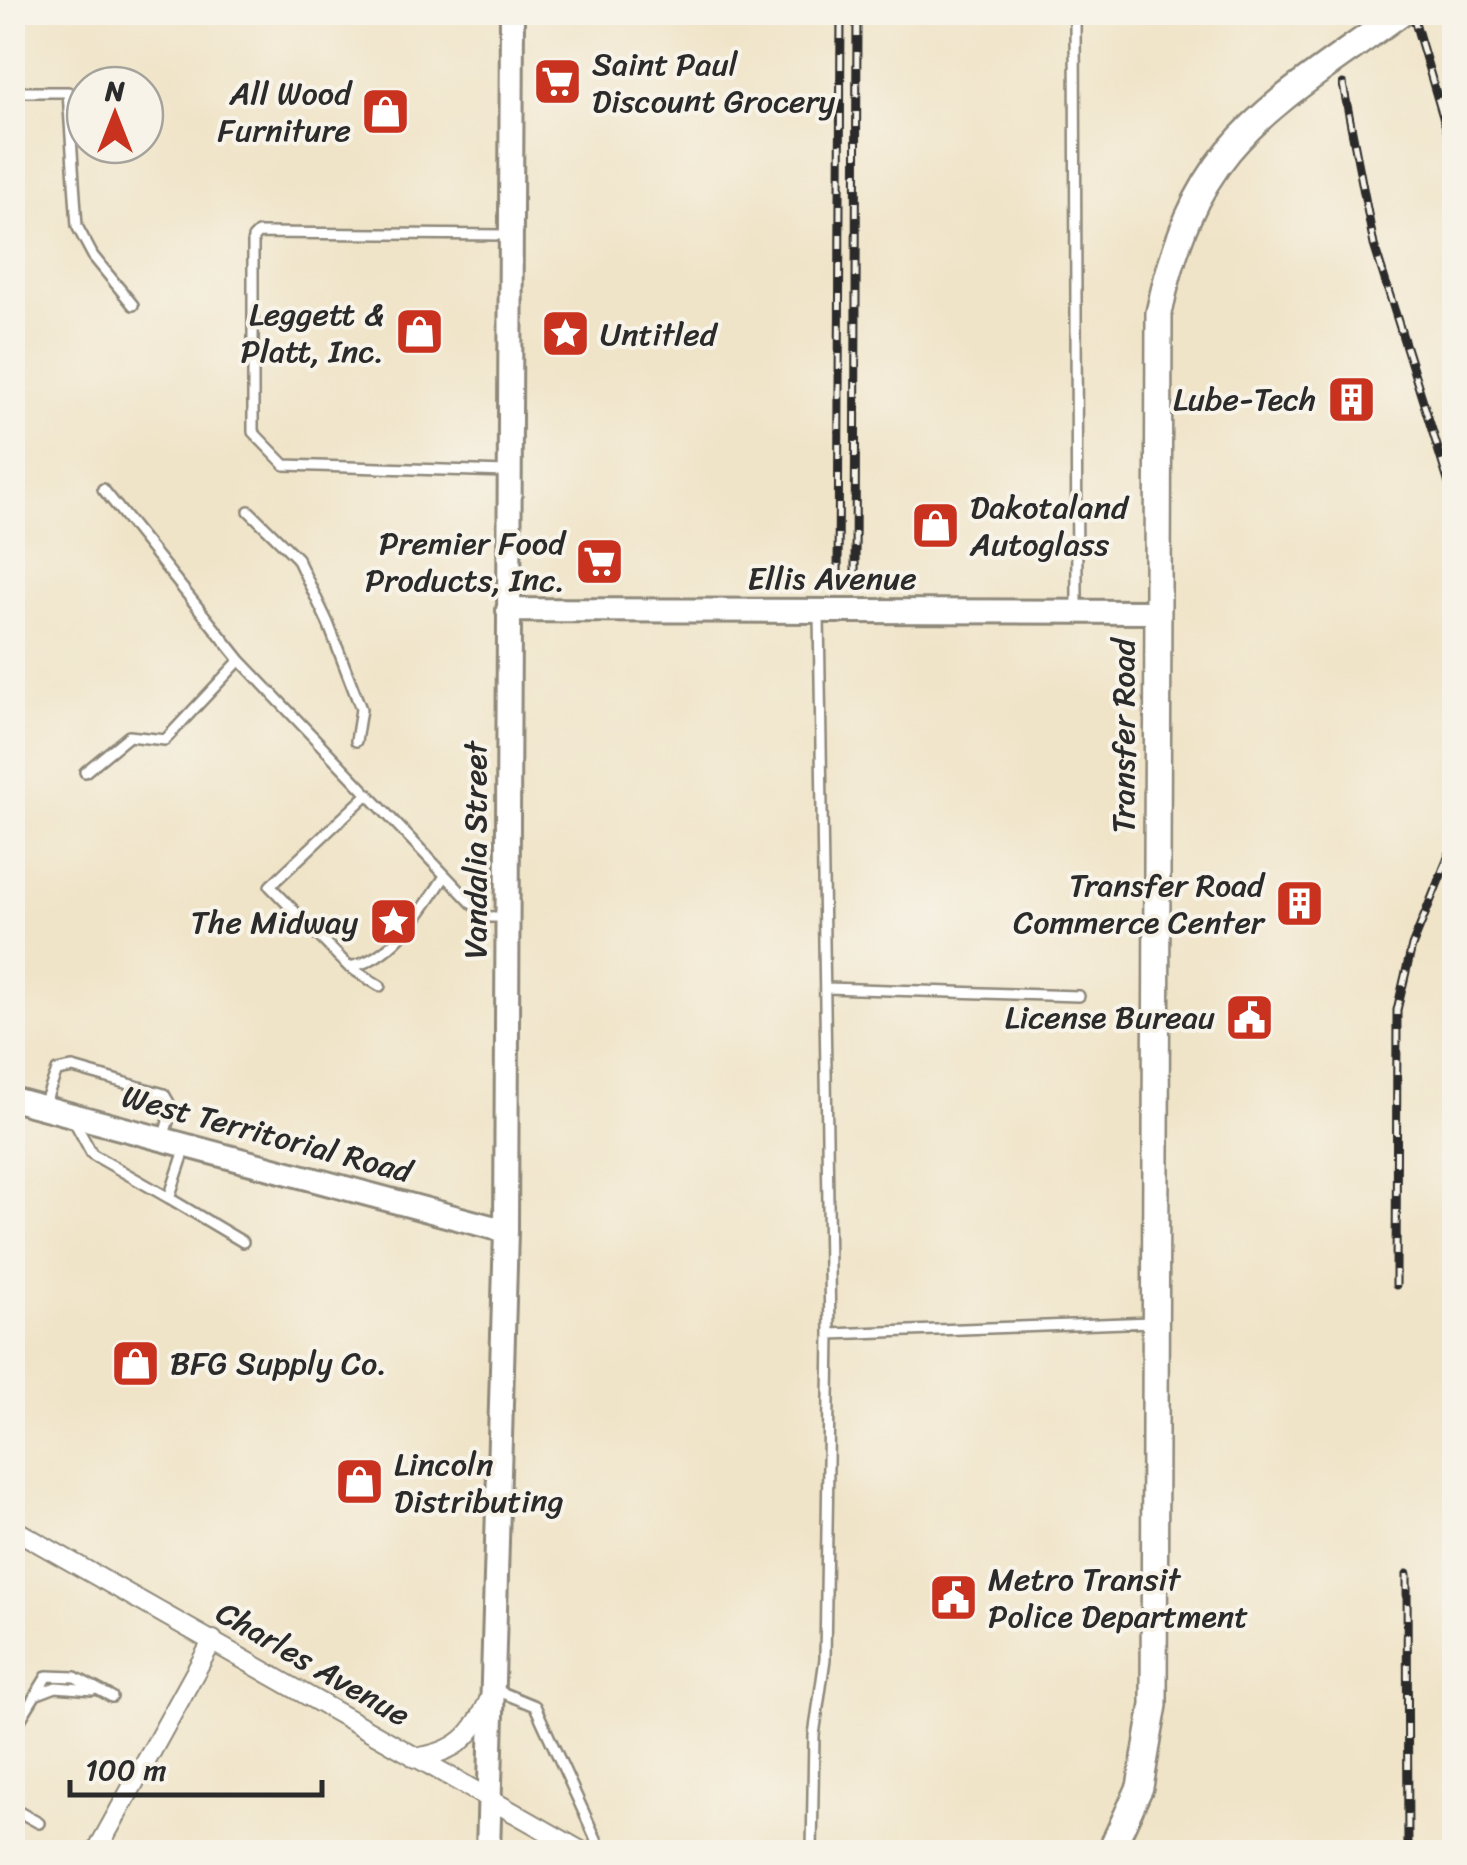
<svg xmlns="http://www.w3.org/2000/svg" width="1467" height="1865" font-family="Sriracha,sans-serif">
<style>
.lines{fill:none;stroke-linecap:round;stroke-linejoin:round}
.service-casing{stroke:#8e887a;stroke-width:14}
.minor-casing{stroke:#8e887a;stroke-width:22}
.tertiary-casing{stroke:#8e887a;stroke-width:28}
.secondary-casing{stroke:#8e887a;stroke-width:30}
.service{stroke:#fff;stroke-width:9}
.minor{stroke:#fff;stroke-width:18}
.tertiary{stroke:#fff;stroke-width:22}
.secondary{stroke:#fff;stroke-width:25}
.rail-casing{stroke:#2b2b2b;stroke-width:9}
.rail{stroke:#f7f3e8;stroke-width:5;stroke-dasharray:15;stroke-linecap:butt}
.labels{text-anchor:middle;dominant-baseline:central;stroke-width:8;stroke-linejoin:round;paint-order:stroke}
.poi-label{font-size:32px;fill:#2b2b2b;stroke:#f7f3e8;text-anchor:end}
.street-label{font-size:32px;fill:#2b2b2b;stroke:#f7f3e8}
</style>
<rect width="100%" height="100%" fill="#f7f3e8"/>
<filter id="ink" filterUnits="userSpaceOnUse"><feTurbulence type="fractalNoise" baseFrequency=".01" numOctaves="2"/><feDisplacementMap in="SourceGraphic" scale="20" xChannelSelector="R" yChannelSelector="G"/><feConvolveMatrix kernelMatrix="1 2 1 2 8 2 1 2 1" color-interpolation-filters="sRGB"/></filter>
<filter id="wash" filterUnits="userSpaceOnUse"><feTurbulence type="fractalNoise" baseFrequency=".0048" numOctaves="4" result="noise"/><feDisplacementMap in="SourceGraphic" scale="40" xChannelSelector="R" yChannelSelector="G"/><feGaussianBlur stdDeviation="2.25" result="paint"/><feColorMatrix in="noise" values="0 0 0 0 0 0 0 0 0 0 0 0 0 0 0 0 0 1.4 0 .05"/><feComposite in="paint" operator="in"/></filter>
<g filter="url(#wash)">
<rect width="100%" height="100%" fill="#f0e4c8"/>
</g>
<g filter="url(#ink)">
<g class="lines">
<defs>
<path id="service" d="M92,12V15
M1075,12L1077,609
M12,92H68L77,226L93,256L133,305
M507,472L285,465L253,432V238L258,233L508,235
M103,489L240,660L485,917H505
M249,511L297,558L328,623L361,709L356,741
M85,772L129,736L165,740L240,660
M368,794L270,886L349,967C392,960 422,911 445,876
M349,967L380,986
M827,988L1079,996
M44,1104L57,1071L73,1068L164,1094L172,1108L163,1139
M74,1121L92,1154L169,1198L186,1147
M169,1198L243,1242
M830,1334L1152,1322
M496,1690L535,1706L602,1852
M35,1695L56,1687L93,1690
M12,1733L47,1676L75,1677L112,1697
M12,1808L39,1823
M812,1852L814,1735L825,1659L830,1334L819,614"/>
<path id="minor" d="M12,1528L583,1852
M415,1758C457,1752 473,1736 490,1698
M96,1852L213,1640"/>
<path id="tertiary" d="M508,610L1155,612
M12,1099L506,1231
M488,1852L506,1231L512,12"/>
<path id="secondary" d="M1110,1852L1140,1787L1154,1705L1159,313C1195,139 1268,110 1402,12"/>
</defs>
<use href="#service" class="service-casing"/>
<use href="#minor" class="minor-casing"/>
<use href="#tertiary" class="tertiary-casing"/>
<use href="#secondary" class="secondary-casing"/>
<use href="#service" class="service"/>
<use href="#minor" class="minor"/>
<use href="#tertiary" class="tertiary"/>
<use href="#secondary" class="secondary"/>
<defs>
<path id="rail" d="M1412,12L1454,154
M1343,84L1374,245L1454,500
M855,577L857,12
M838,579L841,12
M1396,1285L1397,1010L1412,946L1454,843
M1407,1574L1408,1852"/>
</defs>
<use href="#rail" class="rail-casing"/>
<use href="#rail" class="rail"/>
</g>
</g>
<defs>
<symbol id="supermarket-square" viewBox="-11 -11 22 22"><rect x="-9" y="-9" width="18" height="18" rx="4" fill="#c8321e" stroke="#f7f3e8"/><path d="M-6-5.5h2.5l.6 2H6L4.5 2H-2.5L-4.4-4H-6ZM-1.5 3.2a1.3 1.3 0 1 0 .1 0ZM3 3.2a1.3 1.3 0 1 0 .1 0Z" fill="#fff"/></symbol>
<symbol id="shop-square" viewBox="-11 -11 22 22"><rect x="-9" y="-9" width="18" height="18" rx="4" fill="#c8321e" stroke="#f7f3e8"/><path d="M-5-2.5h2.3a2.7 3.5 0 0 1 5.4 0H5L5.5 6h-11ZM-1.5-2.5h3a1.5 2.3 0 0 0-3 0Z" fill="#fff"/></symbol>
<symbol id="sight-square" viewBox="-11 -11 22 22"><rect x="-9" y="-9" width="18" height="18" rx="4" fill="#c8321e" stroke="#f7f3e8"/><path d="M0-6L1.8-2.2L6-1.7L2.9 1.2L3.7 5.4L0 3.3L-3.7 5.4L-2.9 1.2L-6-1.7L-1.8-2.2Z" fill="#fff"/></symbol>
<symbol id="building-square" viewBox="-11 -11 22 22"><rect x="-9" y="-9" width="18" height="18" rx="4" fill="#c8321e" stroke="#f7f3e8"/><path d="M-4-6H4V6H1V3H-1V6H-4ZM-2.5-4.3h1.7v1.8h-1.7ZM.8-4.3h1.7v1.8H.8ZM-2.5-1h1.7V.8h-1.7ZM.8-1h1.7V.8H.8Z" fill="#fff"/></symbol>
<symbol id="civic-square" viewBox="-11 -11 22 22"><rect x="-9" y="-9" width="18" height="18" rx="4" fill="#c8321e" stroke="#f7f3e8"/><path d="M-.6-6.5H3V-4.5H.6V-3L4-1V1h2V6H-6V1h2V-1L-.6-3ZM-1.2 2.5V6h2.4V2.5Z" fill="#fff"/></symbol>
</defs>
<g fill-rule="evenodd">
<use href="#supermarket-square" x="530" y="54" width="55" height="55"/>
<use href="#shop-square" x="358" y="84" width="55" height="55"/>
<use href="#shop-square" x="392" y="304" width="55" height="55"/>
<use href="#sight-square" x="538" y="306" width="55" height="55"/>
<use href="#building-square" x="1324" y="372" width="55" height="55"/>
<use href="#shop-square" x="908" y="498" width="55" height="55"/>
<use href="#supermarket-square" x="572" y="534" width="55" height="55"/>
<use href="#building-square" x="1272" y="876" width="55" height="55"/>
<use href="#sight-square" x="366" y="894" width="55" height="55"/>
<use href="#civic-square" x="1222" y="990" width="55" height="55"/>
<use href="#shop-square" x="108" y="1336" width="55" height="55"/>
<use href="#shop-square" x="332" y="1454" width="55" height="55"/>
<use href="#civic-square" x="926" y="1570" width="55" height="55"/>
</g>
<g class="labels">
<g class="poi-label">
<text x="592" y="64" text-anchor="start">Saint Paul<tspan x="592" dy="37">Discount Grocery</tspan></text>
<text x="351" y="93">All Wood<tspan x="351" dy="37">Furniture</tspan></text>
<text x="384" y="314">Leggett &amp;<tspan x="384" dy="37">Platt, Inc.</tspan></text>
<text x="600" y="334" text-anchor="start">Untitled</text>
<text x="1316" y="399">Lube-Tech</text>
<text x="970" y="507" text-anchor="start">Dakotaland<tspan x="970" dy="37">Autoglass</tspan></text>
<text x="565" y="543">Premier Food<tspan x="565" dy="37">Products, Inc.</tspan></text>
<text x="1264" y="885">Transfer Road<tspan x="1264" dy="37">Commerce Center</tspan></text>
<text x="358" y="922">The Midway</text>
<text x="1215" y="1017">License Bureau</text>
<text x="170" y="1363" text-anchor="start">BFG Supply Co.</text>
<text x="394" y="1464" text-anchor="start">Lincoln<tspan x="394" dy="37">Distributing</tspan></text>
<text x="988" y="1579" text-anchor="start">Metro Transit<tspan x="988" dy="37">Police Department</tspan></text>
</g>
<g class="street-label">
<text x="832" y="578">Ellis Avenue</text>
<text transform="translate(1123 736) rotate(-90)">Transfer Road</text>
<text transform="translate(475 850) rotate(-90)">Vandalia Street</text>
<text transform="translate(267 1134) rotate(15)">West Territorial Road</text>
<text transform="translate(313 1664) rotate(30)">Charles Avenue</text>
</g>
</g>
<rect width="1467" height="1865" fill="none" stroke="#f7f3e8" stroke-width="50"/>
<g transform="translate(115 115)"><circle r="48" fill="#f7f3e8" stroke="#a5a39c" stroke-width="2.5"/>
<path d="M0-8L18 38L0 25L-18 38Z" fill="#c8321e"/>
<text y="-15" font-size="28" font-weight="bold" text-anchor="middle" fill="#2b2b2b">N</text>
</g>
<path d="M70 1780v15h252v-15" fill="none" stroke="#2b2b2b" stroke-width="5"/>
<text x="85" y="1780" font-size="30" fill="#2b2b2b" stroke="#f7f3e8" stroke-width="8" paint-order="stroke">100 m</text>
</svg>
